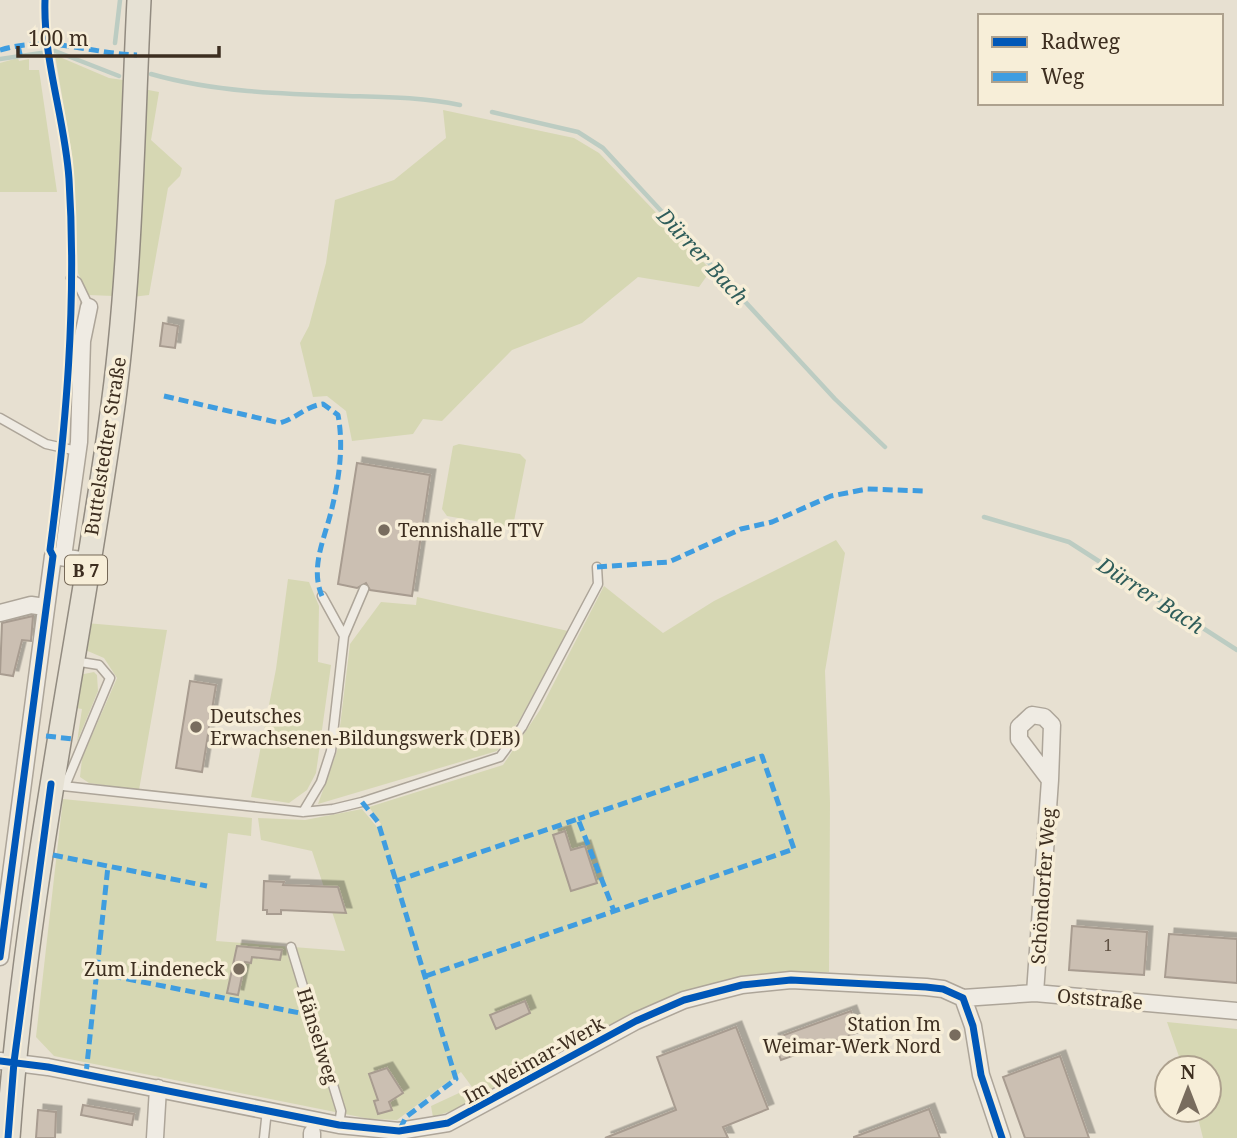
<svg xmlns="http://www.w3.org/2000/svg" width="1237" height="1138" font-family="'Noto Serif',serif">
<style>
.green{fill:#d6d7b3}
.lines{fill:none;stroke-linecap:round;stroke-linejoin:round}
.stream{stroke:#bcccc2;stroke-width:4.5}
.building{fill:#cbbfb2;stroke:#a89c90;stroke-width:2;filter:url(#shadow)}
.service-casing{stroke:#ada599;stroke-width:11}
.minor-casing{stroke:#ada599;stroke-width:19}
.primary-casing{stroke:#928b80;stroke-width:26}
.service{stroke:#efebe3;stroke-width:8}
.minor{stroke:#efebe3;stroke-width:16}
.primary{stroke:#e6e1d4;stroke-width:23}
.quiet{stroke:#3f9de0;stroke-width:5;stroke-dasharray:10 5;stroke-linecap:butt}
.cycleway-casing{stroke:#f7eed8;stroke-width:11}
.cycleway{stroke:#0057b8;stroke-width:7}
.poi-dot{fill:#786c5e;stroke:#f7eed8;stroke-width:2.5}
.labels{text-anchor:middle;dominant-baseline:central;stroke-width:7;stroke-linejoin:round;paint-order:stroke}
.number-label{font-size:16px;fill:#605244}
.shield{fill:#f7eed8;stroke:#756857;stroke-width:2}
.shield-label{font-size:18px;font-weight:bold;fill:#3d2e20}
.street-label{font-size:19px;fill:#3d2e20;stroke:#f7eed8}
.poi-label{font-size:19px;fill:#3d2e20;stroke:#f7eed8;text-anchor:start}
.water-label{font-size:21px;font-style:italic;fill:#2f5d5a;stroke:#f7eed8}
</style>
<defs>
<filter id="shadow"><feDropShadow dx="5.5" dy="-5.5" stdDeviation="0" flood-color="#0004"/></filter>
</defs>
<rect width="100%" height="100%" fill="#e7e0d1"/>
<path class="green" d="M55,55L109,78L123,80L114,296L88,295L78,273L73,160Z
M18,58L19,61L29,59V70H39L57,192H0V63Z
M143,89L159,92L151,140L182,168L180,176L168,188L149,295L132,297Z
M443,110L574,138L599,153L711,270L699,287L638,277L582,323L512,350L442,421L423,419L413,434L352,441L346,411L327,396L313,397L300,343L309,326L326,263L335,200L394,180L446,138Z
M459,444L520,454L526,460L514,521L509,527L447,516L442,509L453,446Z
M836,540L845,553L825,671L830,802L829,972L764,975L725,982L454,1110L433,1117L431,1106L472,1087L461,1072L397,1120L370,1119L54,1056L36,1037L63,799L252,818L251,836L228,833L216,941L345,951L312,851L261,840L258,818L305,820L362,809L377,827L381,824L369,807L503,765L540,710L604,586L663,633L714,601Z
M288,579L309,582L319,606L318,662L331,665L316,773L307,790L289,803L251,797L276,669Z
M417,597L568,631L519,721L497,751L318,804L337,751L350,644L381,602L416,605Z
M86,623L167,630L139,790L89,783L80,777L82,758L117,678L104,658L83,649Z
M94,672L97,675L98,691L77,742L82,709L76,708L79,675Z
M1167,1022L1237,1029V1138H1203L1196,1110H1209V1068H1183Z"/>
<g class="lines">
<path class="stream" d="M115,43L120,0
M0,59L55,51L119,76
M151,74C214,92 281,94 347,96C385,97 422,97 460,105
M492,112L578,132L603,148L835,399L885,447
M984,517L1069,542L1237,650"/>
</g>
<path class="building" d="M163,323L178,326L175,348L160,346Z
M357,463L430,475L412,596L370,590L366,583L357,588L338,584Z
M33,616L31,641L22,640L13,676L0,674L2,623Z
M190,681L216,685L202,772L176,768Z
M565,831L571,850L585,846L597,883L571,891L553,835Z
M264,881L284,882L283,885L338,887L346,913L281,910V914H267V910H263Z
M1072,926L1147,932L1144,975L1069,970Z
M1169,934L1237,939V983L1165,977Z
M237,946L282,950L280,960L252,957L251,963L245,962L238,995L227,993Z
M525,1001L530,1013L496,1029L490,1015Z
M851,1011L859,1032L781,1060L773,1039Z
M736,1027L768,1109L723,1127L728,1138H605L676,1110L657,1057Z
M1060,1056L1089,1138H1025L1003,1077Z
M387,1068L403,1093L389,1102L392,1110L378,1114L374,1101L378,1100L369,1074Z
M83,1105L134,1114L132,1125L81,1115Z
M929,1109L940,1138H854V1137Z
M38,1110L56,1112L55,1138H36Z"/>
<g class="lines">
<defs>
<path id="service" d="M71,278L77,282L89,307
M0,418L46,444L77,451
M344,636L364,589
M54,785L303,812L333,809L362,802L500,757L522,727L598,584L597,567
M65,786L110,678L99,665L74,661
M303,812L321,782L331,751L344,636L322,596
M291,947L341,1111L339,1125
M264,1138L267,1110"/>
<path id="minor" d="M63,557L79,442L82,341L89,307
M0,613L31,605L45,607
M0,957L53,556L88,561
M1035,993L1050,780L1019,739V727L1032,715L1044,717L1052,725L1050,780
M963,998L1035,993L1237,1011
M0,1061L48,1067L339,1125L399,1131L448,1123L636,1021L684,1000L742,985L791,980L926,987L943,989L963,998L973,1026L981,1075L1002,1138
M155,1138L158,1088
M312,1138V1133"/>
<path id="primary" d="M8,1138C25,896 77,659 111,420C131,281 132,140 139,0"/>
</defs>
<use href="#service" class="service-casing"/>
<use href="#minor" class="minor-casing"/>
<use href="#primary" class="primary-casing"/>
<use href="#service" class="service"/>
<use href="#minor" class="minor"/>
<use href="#primary" class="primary"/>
<path class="quiet" d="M18,45L21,59
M0,50C51,35 86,53 137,55
M164,396L280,423C297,418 306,406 323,404L338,415C344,447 339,480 331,512C324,540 310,568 322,596
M597,567L669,562L741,529L772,522L831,496L867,489L925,491
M46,736L73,739
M362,802L378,822L456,1079L406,1117L399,1131
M53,855L207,886
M396,881L578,819L614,911
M97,973L310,1015
M426,976L794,849L762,756L578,819
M86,1074L108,866"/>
<defs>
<path id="cycleway" d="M0,957L53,556L50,550C66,427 77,303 69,179C65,119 43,61 45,0
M0,1061L48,1067L339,1125L399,1131L448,1123L636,1021L684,1000L742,985L791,980L926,987L943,989L963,998L973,1026L981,1075L1002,1138
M8,1138L14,1062L51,784"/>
</defs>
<use href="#cycleway" class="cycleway-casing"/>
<use href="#cycleway" class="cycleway"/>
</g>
<g class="poi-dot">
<circle cx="384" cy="530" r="7"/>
<circle cx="196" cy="727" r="7"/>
<circle cx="239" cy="969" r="7"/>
<circle cx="955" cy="1035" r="7"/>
</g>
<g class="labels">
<g class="number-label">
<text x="1108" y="945">1</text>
</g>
<rect class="shield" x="65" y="555.5" width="42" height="29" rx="5"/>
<g class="shield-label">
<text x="86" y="570">B 7</text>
</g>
<g class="street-label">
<text transform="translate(105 446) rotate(-81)">Buttelstedter Straße</text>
<text transform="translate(1043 886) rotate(-86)">Schöndorfer Weg</text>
<text transform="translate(1100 999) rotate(5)">Oststraße</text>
<text transform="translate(318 1036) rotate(73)">Hänselweg</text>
<text transform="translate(534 1060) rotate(-29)">Im Weimar-Werk</text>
</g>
<g class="poi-label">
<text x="398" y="530">Tennishalle TTV</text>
<text x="210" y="716">Deutsches<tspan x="210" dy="22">Erwachsenen-Bildungswerk (DEB)</tspan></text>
<text x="225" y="969" text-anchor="end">Zum Lindeneck</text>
<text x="941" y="1024" text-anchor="end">Station Im<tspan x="941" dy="22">Weimar-Werk Nord</tspan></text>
</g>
<g class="water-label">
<text transform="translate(703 256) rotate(47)">Dürrer Bach</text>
<text transform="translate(1151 595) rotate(33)">Dürrer Bach</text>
</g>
</g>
<rect x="978" y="14" width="245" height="91" fill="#f7eed8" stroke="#ada18e" stroke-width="2"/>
<rect x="992" y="37" width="35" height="10" fill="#0057b8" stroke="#ada18e" stroke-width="2"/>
<text x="1041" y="49" font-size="21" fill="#3d2e20">Radweg</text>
<rect x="992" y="72" width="35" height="10" fill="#3f9de0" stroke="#ada18e" stroke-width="2"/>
<text x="1041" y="84" font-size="21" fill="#3d2e20">Weg</text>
<g transform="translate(1188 1089)"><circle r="33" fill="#f7eed8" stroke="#ada18e" stroke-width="2"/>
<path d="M0-5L12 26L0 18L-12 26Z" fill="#786c5e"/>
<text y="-10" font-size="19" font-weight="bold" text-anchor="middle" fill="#3d2e20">N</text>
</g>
<path d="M18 46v10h201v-10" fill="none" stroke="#3d2e20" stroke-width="3.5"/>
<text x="28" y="46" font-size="21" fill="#3d2e20" stroke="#f7eed8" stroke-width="5" paint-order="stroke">100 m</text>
</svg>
